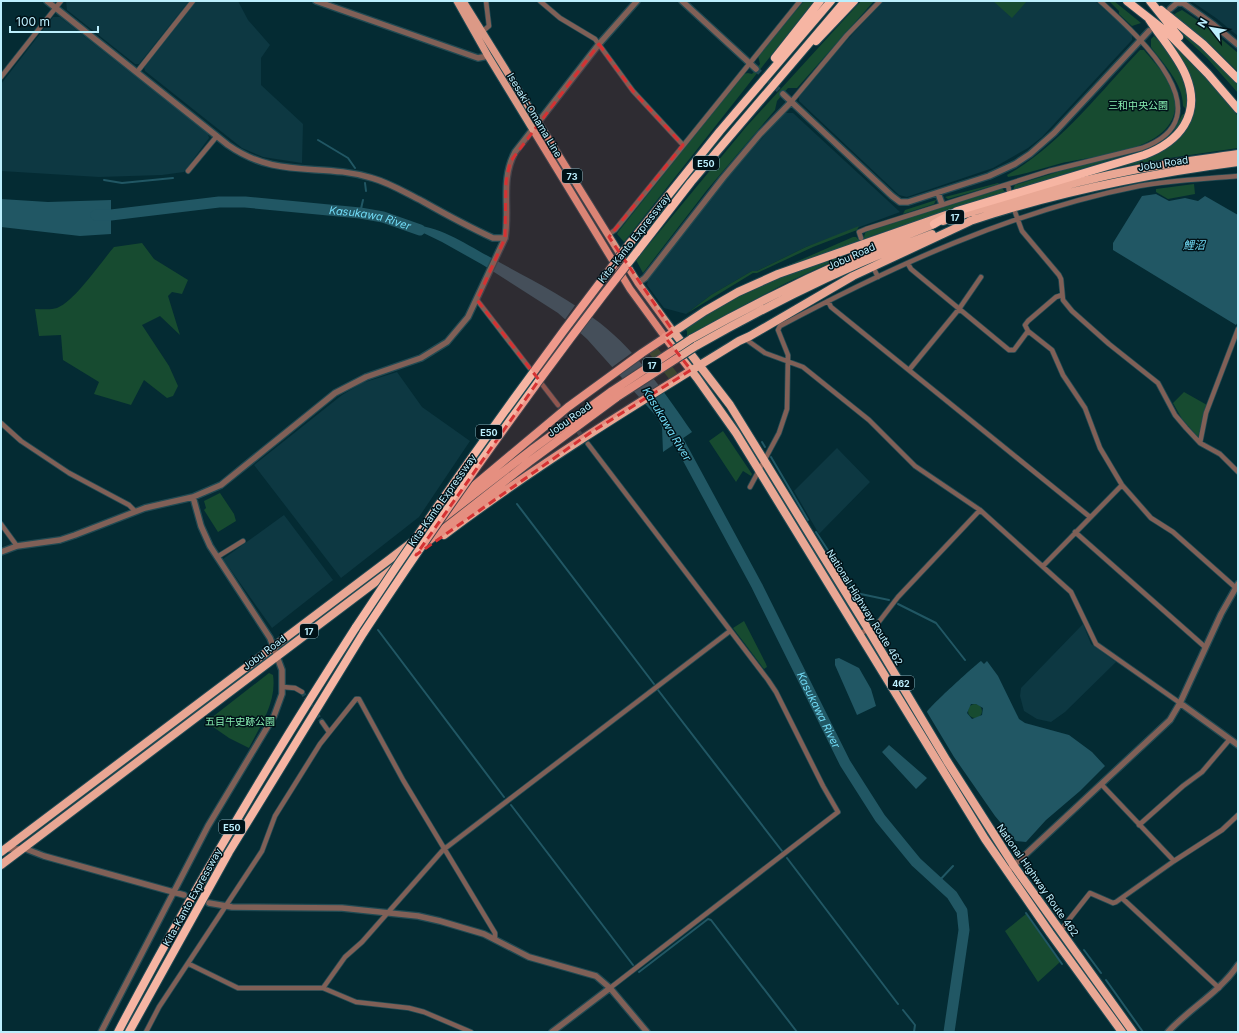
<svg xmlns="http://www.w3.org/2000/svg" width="1239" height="1033" font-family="Inter,'Noto Sans JP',sans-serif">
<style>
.built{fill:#0d3842}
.green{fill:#174b30}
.water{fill:#215764;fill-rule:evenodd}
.pier{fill:#042b33}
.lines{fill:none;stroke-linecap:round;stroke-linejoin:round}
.stream{stroke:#215764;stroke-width:2}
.river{stroke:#215764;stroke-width:11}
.minor-tunnel{stroke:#204851;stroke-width:4.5;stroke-dasharray:4.5 2;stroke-linecap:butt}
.tertiary-tunnel{stroke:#204851;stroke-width:5.5;stroke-dasharray:5.5 3;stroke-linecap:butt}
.minor-casing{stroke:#214a53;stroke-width:6}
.tertiary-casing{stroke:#214a53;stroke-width:8}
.primary-casing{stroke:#214a53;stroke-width:9}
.trunk-casing{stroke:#214a53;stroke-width:10}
.motorway-casing{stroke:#214a53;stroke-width:10}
.minor{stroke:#806057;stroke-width:4.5}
.tertiary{stroke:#806057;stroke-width:5.5}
.primary{stroke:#dc9986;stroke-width:7}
.trunk{stroke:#e9a794;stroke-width:8}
.motorway{stroke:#f6b5a3;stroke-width:8}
.trunk-bridge-casing{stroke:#214a53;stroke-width:10;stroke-linecap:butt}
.motorway-bridge-casing{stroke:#214a53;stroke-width:10;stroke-linecap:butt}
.trunk-bridge{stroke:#e9a794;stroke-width:8}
.motorway-bridge{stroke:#f6b5a3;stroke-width:8}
.marked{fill:#d53233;fill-opacity:0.2;stroke:#d53233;stroke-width:3;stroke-dasharray:8 5;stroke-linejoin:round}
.labels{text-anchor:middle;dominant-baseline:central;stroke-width:3;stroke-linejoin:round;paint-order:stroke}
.shield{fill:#001218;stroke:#84adb8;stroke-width:1}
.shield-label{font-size:9px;font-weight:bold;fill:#bceffd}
.park-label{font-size:10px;fill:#87efb2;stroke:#001218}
.street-label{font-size:10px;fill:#bceffd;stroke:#001218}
.water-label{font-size:11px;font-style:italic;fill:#71daf5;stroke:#001218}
</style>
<rect width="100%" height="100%" fill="#042b33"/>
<path class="built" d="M66,1H189L139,64H135L67,10Z
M196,1H238L248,20L270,45L261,58V85L303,124L302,163L263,157L242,148L145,71L144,67Z
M883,1H1095L1132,34V40L1042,137L1028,148L993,168L907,197L899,195L799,101V97L802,93L837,51Z
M1191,1H1238V36L1216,18Z
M53,17H60L208,134L209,138L184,172L162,175L99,177L1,171V84Z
M784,113H793L900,212L806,247L757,271H752L711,295L686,314L664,308L647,285L648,280L729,176Z
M397,372L422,407L470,441L419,517L341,578L254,465L342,395L362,383Z
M837,448L870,482L819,534L794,491Z
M284,515L333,580L272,628L223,559Z
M1083,624L1091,644L1116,662L1065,712L1051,722L1037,719L1024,711L1020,696L1021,688Z"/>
<path class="green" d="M804,1H814L624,242L617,234L618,232L743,74L748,73L752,74L760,64L758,56Z
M861,1H874L797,88H788L777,101L775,110L707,190L643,273L636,260L746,127Z
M993,1H1027L1012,18Z
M1109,1H1114L1141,23L1132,26L1119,14V11Z
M1182,10L1206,26L1238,53V72L1212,46L1174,15L1176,13Z
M1177,27L1202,46L1238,84V93L1207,58L1176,29Z
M1154,36C1172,55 1192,81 1186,109L1183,106C1183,83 1164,65 1151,47V39Z
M1167,37L1211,83L1238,116V148L1169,158L1109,169C1142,159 1184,151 1193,113C1196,101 1195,88 1191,77C1185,63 1175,50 1167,37Z
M1140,50H1144C1155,64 1173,80 1175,99C1181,151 1097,155 1062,163C1044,168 1026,174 1008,177L1007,175C1058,147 1100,92 1140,50Z
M1185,113C1180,128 1170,137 1157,145L1013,190L1015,185L1067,169L1123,155L1153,145L1173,132L1182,115Z
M998,183L999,184L948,199L945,197Z
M1194,184L1195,194L1168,199L1156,192V189Z
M1002,188L1005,192L877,234L766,275L853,237H856L858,239L864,237L865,233L868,231Z
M936,200L934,204L903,214L905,210Z
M859,226L857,230L813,247L757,273H753L686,314L711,295L752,271H757L806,247Z
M142,243L154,259L188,280L182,294L172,292L168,296L180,335L160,316L142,325L169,366L178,386L173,396L167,398L144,380L131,405L94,394L99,382L63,360L61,335L39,336L35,309C42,309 51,310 57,308C75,301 101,262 114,247Z
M870,244L786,283L687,336V331L684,328L753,287Z
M656,346L678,374L670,380L648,352Z
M1184,392L1207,405L1198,437L1182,419L1173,403Z
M723,431L752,474L751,476L743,471L736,482L709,441Z
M220,493L234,514L236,521L218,532L204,510L206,508L204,501Z
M744,621L766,664L767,667L764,669L733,628Z
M269,673L273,675C277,702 260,726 249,748L229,738L206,722Z
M968 711a7 7 0 1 1 14 0a7 7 0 1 1-14 0Z
M1026,914L1060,962L1038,982L1005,931Z"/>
<path class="water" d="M1156,194L1169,201L1185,198L1198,201L1205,196L1238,215V322L1236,325L1113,250V243L1142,196Z
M1,199L48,202L111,200V234L80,236L1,227Z
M407,225C437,224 462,242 488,256C526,277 565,296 600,323C638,353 665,393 692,432L663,452L662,427L656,416L587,339L558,313L483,265L442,242Z
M839,658L859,668L871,689L876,706L857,715L835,665V659Z
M981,661L984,664L987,661L998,676L1019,719L1025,723L1069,735L1092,752L1105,766L1080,791L1046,820L1026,842L1016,841L995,816L954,757L927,712C928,708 974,666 981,661ZM971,704H976L983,708L982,715L972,719L967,713Z
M889,745L927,778L916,789L882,752Z"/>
<path class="pier" d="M576,304L592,315L578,334L564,321Z
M633,352L638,358L616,374L611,368Z"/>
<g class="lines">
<path class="stream" d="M318,140L348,158L355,168
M104,180L122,183L173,178
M365,183L366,191
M360,213L363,200
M762,442L765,447
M771,457L808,520
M517,504L654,684
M816,532L856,593L889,600
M898,604L936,623L965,660
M378,630L504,797
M658,690L782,851
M511,805L633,965
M787,858L898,1004
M938,882L953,866
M1026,913L1062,964
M1084,950L1101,973
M639,972L708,919L711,920L797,1032
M1106,980L1143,1032
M903,1010L915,1025L914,1032"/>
<g class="river">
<path id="s1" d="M96,215H111L219,202H245L360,213L383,217L420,230"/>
<path id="s2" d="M672,429L757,586L845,763L880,818L916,862L952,895L962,911L964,930L949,1032"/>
</g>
<path class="minor-tunnel" d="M558,405L588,444
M302,692L322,722"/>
<path class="tertiary-tunnel" d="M756,69L783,94"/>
<defs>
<path id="minor" d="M540,1L560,18L595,39L633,91L683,145
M483,31L489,26L486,1
M137,72L193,1
M1,77L61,1
M791,102L847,35L880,1
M188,171L217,136
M1008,184L1009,191
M1015,212L1022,231L1059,275L1061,279L1063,300L1072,311L1109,344L1158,383L1175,415L1186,428L1200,443L1220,454L1238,472
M608,235L615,230L800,1
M861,238L859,232L866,229L1049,171L1142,148C1229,116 1135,33 1100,1
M908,264L911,269L1009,350H1014L1028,331
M875,271L878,277
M1062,295L1056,297L1028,321L1025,325L1028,331L1052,350L1063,375L1085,408L1100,448L1122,485L1151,518L1173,532L1236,588
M477,300L558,405
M828,301L831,307L1090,517
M744,338L765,353L803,367L869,420L915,466L980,510L1071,592L1096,644L1180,703
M909,370L959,309L981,277
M1,423L21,441L69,473L129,505L135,511
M1200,443L1206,413L1238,329
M588,444L768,680L776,692L823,786L838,812L610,988
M750,487L779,433L787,409L788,355L778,330L780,326C893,266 1012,211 1139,186C1171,180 1205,179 1238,176
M1,524L17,546
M1075,532L1205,647
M217,557L243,541
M1043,566L1122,485
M860,634L878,623L898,597L980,510
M283,687L295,688L302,692
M322,722L329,732
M1102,785L1174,861
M1139,825L1183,786L1202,772L1230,739
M1122,898L1219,988
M1060,931L1090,893L1113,903L1116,902L1174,861L1222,830L1238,815
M189,964L238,988H323L356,1002L409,1008L424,1012L471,1032
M323,988L345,957L362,942L443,850L730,631
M146,1032L159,1007L262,851L275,816L320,744L356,699H359L403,780L495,933V940"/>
<path id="tertiary" d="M47,1L228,145C278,180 320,162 372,178C390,183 406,193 422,201C445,214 469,227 493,238H505
M316,1L478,58L488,56
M682,1L756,69
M1170,9L1177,3H1183L1214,25L1238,45
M783,94L892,196L900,202H908L989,176L1015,164L1030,154L1054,133L1149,31
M938,193L942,204
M638,283L645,278L723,178L760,134L791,102
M1,552L17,546L60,540L75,535L145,508L193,497L221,485L335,393L366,377L421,358L447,342L468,317L505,238C510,208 500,180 515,152L599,44L637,1
M1180,703L1238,745
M6,849H26L44,856L184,895
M1011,868L1170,720L1180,703L1221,614L1238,584
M209,903L232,907L342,908L418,916L440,921L484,934L529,957L596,976L610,988L647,1032
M101,1032L208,826L274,716L282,694V670L270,638L210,546L201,526L193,497
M552,1032L610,988
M1168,1032C1190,1008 1219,993 1238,965"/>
<path id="primary" d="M457,1L488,56L630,289L665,337
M463,1L638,283L673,331"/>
<path id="trunk" d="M971,209L985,207
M943,221C1007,200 1072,182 1138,169C1171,163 1205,159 1238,154
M970,221C1057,192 1147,174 1238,162
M673,331L730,405L868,629L947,761L1014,866L1133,1032
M665,337L697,378L736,433L985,839L1050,933L1122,1032
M691,339C771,294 847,258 932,225
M696,346C772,303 850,264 932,234
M451,505L568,407L642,353L705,311L738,292L778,274L946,215
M444,535C538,464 638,403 739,341L750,336L853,276L975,219
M1,852L390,559L534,448L612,391
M1,865L390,571L529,462L617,397"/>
<path id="motorway" d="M1127,1L1169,34L1208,74L1238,109
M1150,1L1179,37
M1161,10L1203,44L1238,79
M816,41L854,1
M775,58L820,1
M934,224L957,211L1144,155C1179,142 1202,115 1186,76C1178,56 1161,38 1149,19
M630,243L720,131L831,1
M636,253L691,182L845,1
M118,1032C191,893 271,759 356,627
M129,1032L229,852L364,632"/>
</defs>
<use href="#minor" class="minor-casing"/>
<use href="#tertiary" class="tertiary-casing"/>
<use href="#primary" class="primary-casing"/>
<use href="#trunk" class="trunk-casing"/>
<use href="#motorway" class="motorway-casing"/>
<use href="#minor" class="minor"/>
<use href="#tertiary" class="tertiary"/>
<use href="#primary" class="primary"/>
<use href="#trunk" class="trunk"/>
<use href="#motorway" class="motorway"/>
<defs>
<path id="trunk-bridge" d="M612,391L691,339
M617,397L696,346"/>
<path id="motorway-bridge" d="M356,627C443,495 534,368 630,243
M364,632C450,502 540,375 636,253"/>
</defs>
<use href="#trunk-bridge" class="trunk-bridge-casing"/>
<use href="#motorway-bridge" class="motorway-bridge-casing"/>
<use href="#trunk-bridge" class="trunk-bridge"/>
<use href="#motorway-bridge" class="motorway-bridge"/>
</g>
<path class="marked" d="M599,44L633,91L683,145L609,237L673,331L665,337L691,370L590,433L416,555L539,380L477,300L505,238L506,182L510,162Z"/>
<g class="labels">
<g class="shield">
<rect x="693" y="156" width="26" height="14" rx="3"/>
<rect x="562" y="169" width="20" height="14" rx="3"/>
<rect x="946" y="210" width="18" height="14" rx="3"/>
<rect x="643" y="358" width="18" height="14" rx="3"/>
<rect x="476" y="425" width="26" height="14" rx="3"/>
<rect x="300" y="624" width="18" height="14" rx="3"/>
<rect x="888" y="676" width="26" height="14" rx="3"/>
<rect x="219" y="820" width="26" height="14" rx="3"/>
</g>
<g class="shield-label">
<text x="706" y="163">E50</text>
<text x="572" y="176">73</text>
<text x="955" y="217">17</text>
<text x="652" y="365">17</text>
<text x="489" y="432">E50</text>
<text x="309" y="631">17</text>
<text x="901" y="683">462</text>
<text x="232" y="827">E50</text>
</g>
<g class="park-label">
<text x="1138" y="105">三和中央公園</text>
<text x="240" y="721">五目牛史跡公園</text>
</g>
<g class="street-label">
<text transform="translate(535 115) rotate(59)">Isesaki-Omama Line</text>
<text transform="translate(1163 163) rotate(-9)">Jobu Road</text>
<text transform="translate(634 238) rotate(-52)">Kita-Kanto Expressway</text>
<text transform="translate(851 256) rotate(-24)">Jobu Road</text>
<text transform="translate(569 419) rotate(-36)">Jobu Road</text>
<text transform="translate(442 500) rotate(-55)">Kita-Kanto Expressway</text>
<text transform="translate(865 607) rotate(58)">National Highway Route 462</text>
<text transform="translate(264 652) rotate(-37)">Jobu Road</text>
<text transform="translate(1038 880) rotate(55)">National Highway Route 462</text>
<text transform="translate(192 897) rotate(-61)">Kita-Kanto Expressway</text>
</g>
<g class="water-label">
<text stroke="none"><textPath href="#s1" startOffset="276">Kasukawa River</textPath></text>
<text x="1194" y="245">鯉沼</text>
<text transform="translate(667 424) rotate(59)">Kasukawa River</text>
<text stroke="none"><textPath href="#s2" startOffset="317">Kasukawa River</textPath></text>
</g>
</g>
<rect width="1239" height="1033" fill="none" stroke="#bceffd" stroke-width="4"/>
<g transform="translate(1211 28) rotate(301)" stroke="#001218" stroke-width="3" paint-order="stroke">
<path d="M0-3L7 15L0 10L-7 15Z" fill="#bceffd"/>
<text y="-6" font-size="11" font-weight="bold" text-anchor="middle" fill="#bceffd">N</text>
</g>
<path d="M10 26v6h88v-6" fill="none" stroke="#bceffd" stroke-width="2"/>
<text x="16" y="26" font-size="12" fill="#bceffd" stroke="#001218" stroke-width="3" paint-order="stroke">100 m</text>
</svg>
